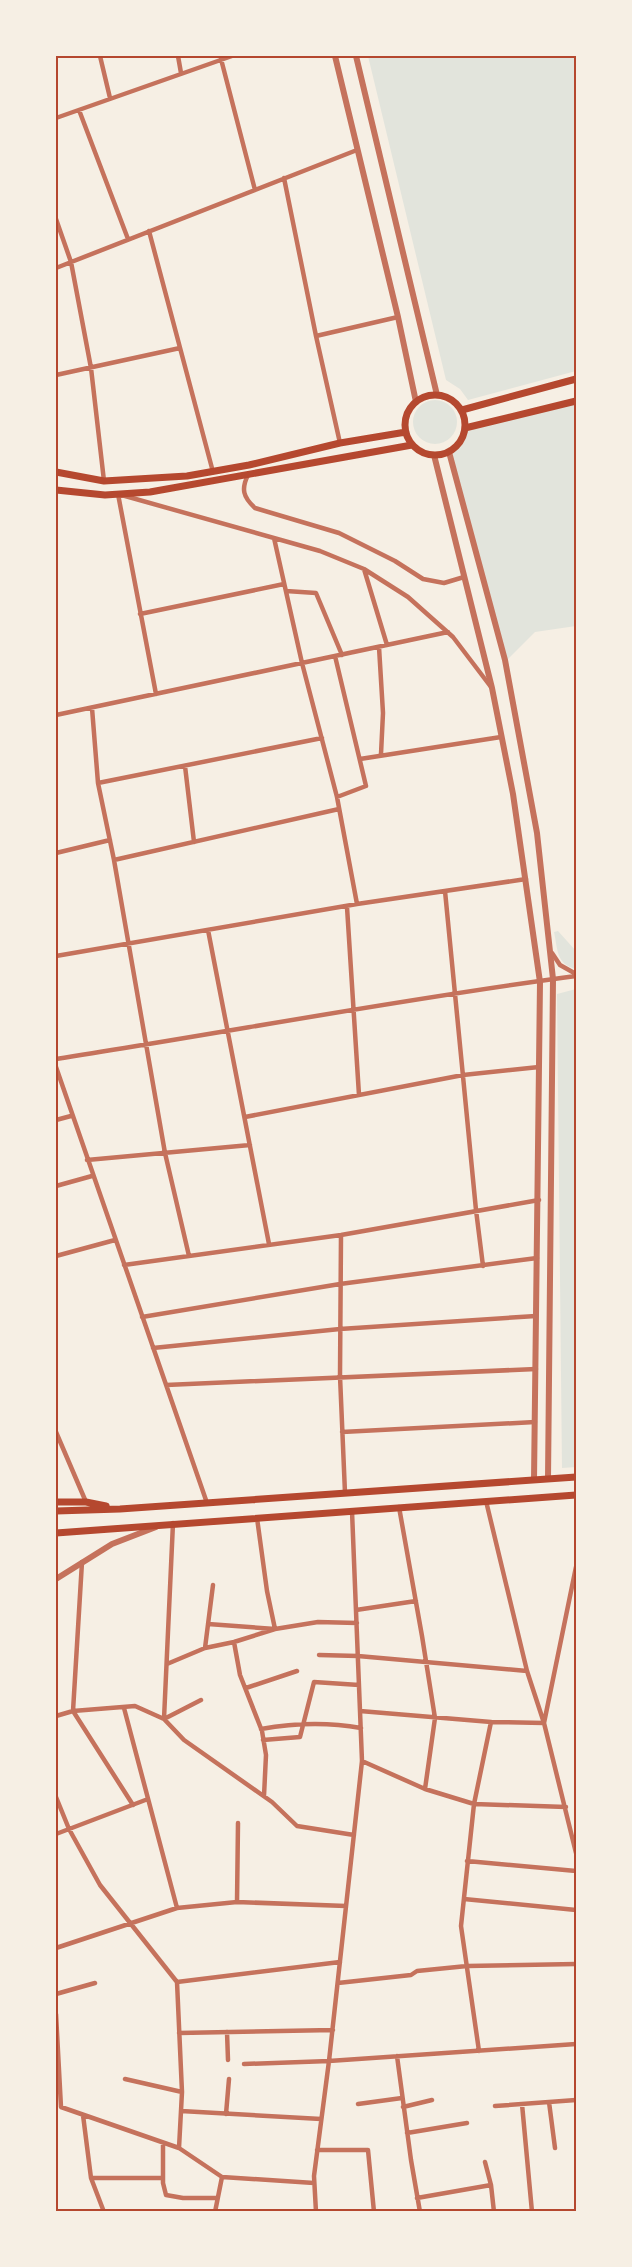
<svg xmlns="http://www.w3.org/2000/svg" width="632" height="2267" font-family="Poppins,sans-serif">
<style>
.green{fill:#e2e4dc}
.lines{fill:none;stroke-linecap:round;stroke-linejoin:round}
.minor{stroke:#c5725c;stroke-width:4.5}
.tertiary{stroke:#c5725c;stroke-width:6}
.secondary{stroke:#b5482f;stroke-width:7}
.neatline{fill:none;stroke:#b5482f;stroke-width:2}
</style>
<rect width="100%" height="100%" fill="#f6efe4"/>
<path class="green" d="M368,56H576V371L468,400L460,389L446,380Z
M413 422a22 22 0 1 1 44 0a22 22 0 1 1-44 0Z
M576,403V626L535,632L505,662L449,453L458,446L465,430Z
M558,931L576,951V969C556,964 558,950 554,932Z
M576,989V1467L562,1468L557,994Z"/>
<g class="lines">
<path class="minor" d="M100,56L110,98
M178,56L181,73
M221,59L255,190
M79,110L128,239
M56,118L232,56
M284,178L316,336L340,443
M56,219L71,262L91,368L104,481
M149,231L213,472
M56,268L357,150
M316,336L398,317
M56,375L180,348
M248,475C241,489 243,497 255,508L339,533L395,561L423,579L444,583L464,577
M274,538L302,663L337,797L357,904
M364,569L387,645
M286,591L316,593L342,655
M140,614L284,584
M379,647L383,713L381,754
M335,656L366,786L337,797
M156,694L118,494L320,551L364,569L408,597L453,637L491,687
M92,708L98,783L114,860L165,1153L189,1256
M56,715L448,632
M360,759L501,737
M185,766L194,842
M98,783L322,738
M56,853L110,840
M114,860L339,809
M445,891L476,1210L483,1266
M347,907L359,1095
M208,930L269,1244
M552,953L560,965L576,974
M56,956L357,904L526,879
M56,1059C229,1032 402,999 576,976
M56,1067L207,1503
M245,1117L463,1075L539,1067
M56,1120L71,1116
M87,1160L250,1145
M56,1186L92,1176
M341,1235L340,1376L345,1493
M56,1256L115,1240
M124,1265L341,1235L539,1200
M142,1317L340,1284L537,1258
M153,1348L340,1329L536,1316
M166,1385L536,1369
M56,1432L86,1502
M342,1432L535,1422
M486,1501L527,1671L544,1723L576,1853
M399,1507L422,1636L435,1718L425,1789
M173,1523L164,1719L201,1700
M82,1562L73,1711L133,1805
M356,1610L416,1601
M208,1624L275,1629L267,1591L257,1518
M234,1642L240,1675L262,1731L266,1755L264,1796
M205,1648L213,1585
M319,1655L358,1656L527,1671
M167,1664L205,1648L234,1642L275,1629L318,1622L357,1623
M246,1688L297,1671
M124,1708L177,1908
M360,1711L491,1722L544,1723L576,1567
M56,1716L73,1711L135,1706L164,1719L184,1740L272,1802L297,1826L354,1835
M261,1729C294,1723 328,1722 361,1728
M263,1740L300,1737L314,1682L359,1685
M362,1761L425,1789L474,1804L566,1807
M56,1797L69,1829L100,1885L177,1982L182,2092L179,2148
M56,1834L148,1799
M467,1861L576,1871
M464,1899L576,1910
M237,1902L238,1823
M56,1948L177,1908L237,1902L346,1906
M177,1982L340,1962
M338,1983L411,1975L417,1971L467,1966L576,1964
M56,1994L95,1983
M56,2014L61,2107L179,2148L222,2177L314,2183
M227,2032L228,2060
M179,2033L333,2030
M479,2051L461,1926L474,1804L491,1722
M397,2056L411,2160L420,2212
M244,2064L329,2061L576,2044
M125,2079L182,2092
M549,2102L555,2148
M358,2104L402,2098
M522,2104L532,2212
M495,2106L576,2100
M403,2107L432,2100
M181,2111L321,2119
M226,2114L229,2079
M83,2115L91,2178L104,2212
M407,2133L467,2123
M163,2143V2183L166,2195L183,2198H217
M317,2150H368L374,2212
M485,2162L491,2185L494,2212
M91,2178H163
M417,2198L491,2185
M215,2212L222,2177
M316,2212L314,2176L329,2061L362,1761L352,1511"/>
<path class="tertiary" d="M335,56L398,317L416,402
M356,56L437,395
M449,452L505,660L537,833L553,979L548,1479
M434,455L492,688L513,794L540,982L534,1480
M56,1579L112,1544L156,1527"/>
<path class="secondary" d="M405 425a30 30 0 1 1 60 0a30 30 0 1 1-60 0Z
M462,410L576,379
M465,428L576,401
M56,472L104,481L187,476L249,465L340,443L406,432
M56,490L105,495L150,492L412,445
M56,1502H86L106,1506
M56,1511L120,1509L576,1477
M56,1533L576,1495"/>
</g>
<rect width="632" height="2267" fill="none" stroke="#f6efe4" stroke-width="114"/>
<rect x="57" y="57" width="518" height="2153" class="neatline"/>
</svg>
